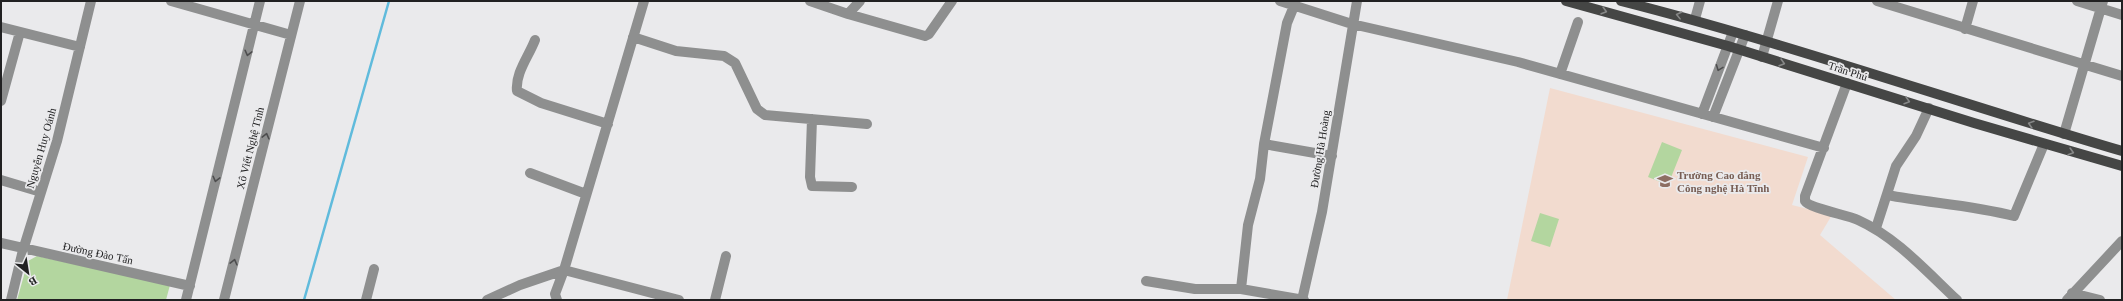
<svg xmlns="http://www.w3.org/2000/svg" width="2123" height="301" font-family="Georgia,serif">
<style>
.education{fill:#f2dbcf}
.park{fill:#b3d69f}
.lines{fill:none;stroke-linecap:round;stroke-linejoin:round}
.stream{stroke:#60bbdc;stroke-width:2.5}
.minor{stroke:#8e8f8f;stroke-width:10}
.major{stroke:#454645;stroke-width:10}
.oneway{stroke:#878888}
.oneway2{stroke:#4d4d4e}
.labels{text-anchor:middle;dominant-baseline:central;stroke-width:3.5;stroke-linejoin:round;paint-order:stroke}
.street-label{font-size:11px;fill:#212122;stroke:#eaeaec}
.education-label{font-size:11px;font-weight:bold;fill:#785e54;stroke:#eaeaec;text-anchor:start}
</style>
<rect width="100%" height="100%" fill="#eaeaec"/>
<path class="education" d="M1550,88L1808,157L1792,205L1832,215L1820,235L1896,300H1507Z"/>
<path class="park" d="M1662,142L1682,150L1668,185L1648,177Z
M1540,213L1559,219L1550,247L1531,241Z
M37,256L170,285L166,300H17L28,261Z"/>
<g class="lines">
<path class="stream" d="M304,300L389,1"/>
<path class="minor" d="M171,1L291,35
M810,1L848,14L860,1
M1280,1L1352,24L1518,62L1824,148
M1877,1L2122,76
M2077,1L2122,15
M848,14L925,36L929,34L952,1
M1695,19L1700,1
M1,27L80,47
M1965,29L1973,1
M633,37L676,51L724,56L735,63L757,109L765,115L867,124
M535,40C529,56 515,73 517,91L541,103L608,124
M1762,57L1778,1
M1560,74L1578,22
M1847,83L1805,196V201C1809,208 1847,215 1858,220C1896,237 1927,272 1957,300
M1,101L20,32
M1702,114L1733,32
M1713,117L1745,35
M812,119L810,177L812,186L852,187
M2064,134L2103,1
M1264,144L1332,156
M530,173L586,194
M1,180L41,192
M1887,195C1929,203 1972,205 2014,216L2044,144
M1876,228L1896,166L1916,136L1929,108
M1,243L190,286
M1146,281L1195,289H1241L1304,300
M1241,289L1248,225L1260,179L1264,144L1287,23L1294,6
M2072,293L2100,300
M11,300L23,250L57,141L91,1
M186,300L260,1
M224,300L300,1
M366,300L374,269
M487,300L520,285L564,270L644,1
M557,300L555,294L564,270L679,300
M715,300L726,256
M1302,300L1322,212L1357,1
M2067,300L2122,241"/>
<path class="major" d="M1566,1L1728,46L1974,123L2122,166
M1621,1C1790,44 1955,102 2122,151"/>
</g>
<defs><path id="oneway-chevron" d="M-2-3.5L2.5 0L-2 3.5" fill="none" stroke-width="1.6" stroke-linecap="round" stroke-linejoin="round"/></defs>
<g class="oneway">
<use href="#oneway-chevron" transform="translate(1604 11) rotate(16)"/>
<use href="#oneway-chevron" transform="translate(1679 15) rotate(-166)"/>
<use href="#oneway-chevron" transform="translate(1782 63) rotate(16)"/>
<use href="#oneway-chevron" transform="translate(1907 101) rotate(17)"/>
<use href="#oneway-chevron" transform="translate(2031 124) rotate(-163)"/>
<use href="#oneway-chevron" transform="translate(2071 152) rotate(16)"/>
</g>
<g class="oneway2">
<use href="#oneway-chevron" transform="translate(248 53) rotate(104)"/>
<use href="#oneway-chevron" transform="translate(1719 68) rotate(111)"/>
<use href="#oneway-chevron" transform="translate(266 136) rotate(-76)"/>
<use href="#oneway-chevron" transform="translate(216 179) rotate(104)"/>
<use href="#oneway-chevron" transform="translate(234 262) rotate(-76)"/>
</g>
<defs>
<symbol id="university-bare" viewBox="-9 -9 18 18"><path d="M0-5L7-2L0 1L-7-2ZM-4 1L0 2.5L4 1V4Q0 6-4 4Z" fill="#8d6e63" stroke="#eaeaec" stroke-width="2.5" paint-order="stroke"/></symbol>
</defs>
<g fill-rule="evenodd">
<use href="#university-bare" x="1654" y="170" width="22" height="22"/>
</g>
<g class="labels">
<g class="street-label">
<text transform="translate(1848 71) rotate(18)">Trần Phú</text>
<text transform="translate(41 148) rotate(-74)">Nguyễn Huy Oánh</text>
<text transform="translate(250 148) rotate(-76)">Xô Viết Nghệ Tĩnh</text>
<text transform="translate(1320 149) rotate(-81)">Đường Hà Hoàng</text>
<text transform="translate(98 253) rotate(12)">Đường Đào Tấn</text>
</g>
<g class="education-label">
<text x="1677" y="175">Trường Cao đẳng<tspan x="1677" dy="13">Công nghệ Hà Tĩnh</tspan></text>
</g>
</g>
<rect width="2123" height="301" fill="none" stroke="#212122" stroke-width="4"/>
<g transform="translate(28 273) rotate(150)" stroke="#eaeaec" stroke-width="3" paint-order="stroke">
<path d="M0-3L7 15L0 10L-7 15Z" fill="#212122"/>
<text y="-6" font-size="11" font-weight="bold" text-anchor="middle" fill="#212122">B</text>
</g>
</svg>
